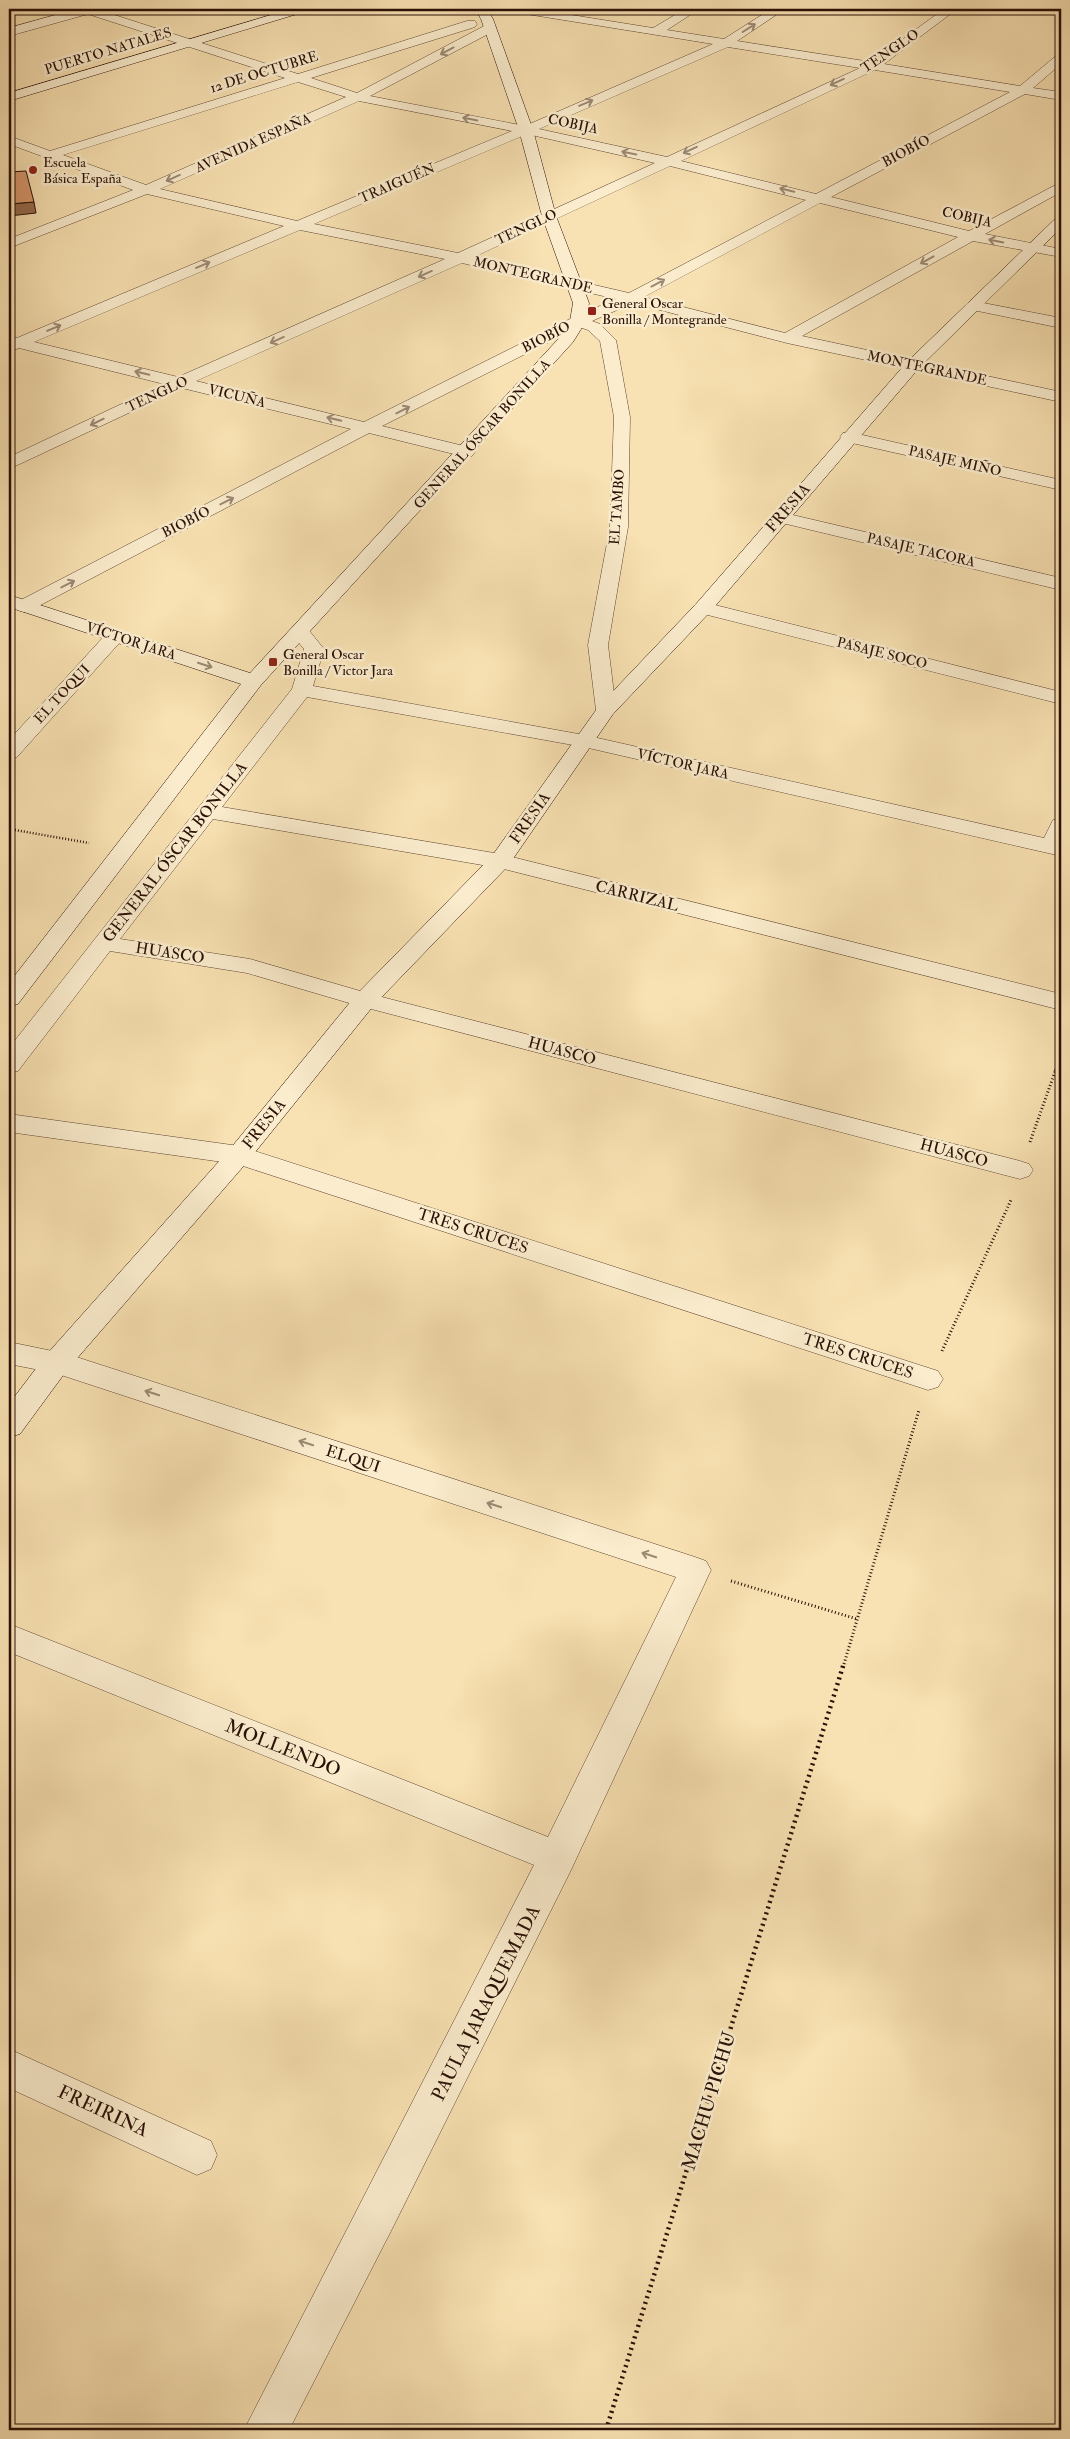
<svg xmlns="http://www.w3.org/2000/svg" width="1070" height="2439" font-family="'IM FELL Double Pica',serif">
<style>
.lines{fill:none;stroke-linecap:round;stroke-linejoin:round}
.street-casing{stroke:#5d4431;stroke-width:1}
.secondary-casing{stroke:#290f06;stroke-width:1}
.path-far2{stroke:#290f06;stroke-width:2.5;stroke-dasharray:1 2;stroke-linecap:butt}
.path-far1{stroke:#290f06;stroke-width:3;stroke-dasharray:1 2.5;stroke-linecap:butt}
.path{stroke:#290f06;stroke-width:4.5;stroke-dasharray:2 4;stroke-linecap:butt}
.street{fill:#faeccd;fill-rule:evenodd}
.secondary{fill:#faeccd;fill-rule:evenodd}
.shaded-wall{fill:#966a4d;stroke:#290f06}
.building{fill:#d7976e;stroke:#290f06}
.oneway{stroke:#9c8973}
.poi-dot{fill:#8f2418;stroke:#faeccd;stroke-width:2}
.labels{text-anchor:middle;dominant-baseline:central;stroke-width:5;stroke-linejoin:round;paint-order:stroke}
.far-street-label{font-size:14px;fill:#290f06;stroke:#faeccd}
.far-poi-label{font-size:14px;fill:#290f06;stroke:#faeccd;text-anchor:start}
.street-label{font-size:16px;fill:#290f06;stroke:#faeccd}
.near-street-label{font-size:19px;fill:#290f06;stroke:#faeccd}
</style>
<rect width="100%" height="100%" fill="#f8e1b2"/>
<filter id="stains"><feTurbulence type="fractalNoise" baseFrequency=".004" numOctaves="4"/><feColorMatrix values="0 0 0 0 .2 0 0 0 0 .09 0 0 0 0 .02 0 0 0 .5 -.17"/></filter>
<radialGradient id="worn" r=".72"><stop offset=".6" stop-color="#630" stop-opacity="0"/><stop offset="1" stop-color="#630" stop-opacity=".3"/></radialGradient>
<g class="lines">
<defs>
<path id="street" d="M77,9H100L99,10L298,74L467,21H475L477,24L475,27L311,78L357,93L486,25H494L496,28L494,31L370,96L525,126L713,44L514,12L508,9H534L653,28L685,9H699L667,30L724,39L771,9H785L737,41L871,62L944,9H957L884,64L1020,86L1057,55L1061,54V64L1033,88L1061,92V100L1025,94L831,197L969,231L1061,182V192L985,234L1061,249V257L973,241L802,336L1061,392V402L787,343L633,303L592,321L600,324L616,340L630,417L628,527L608,645L616,710L613,714L606,716L599,714L596,710L588,645L610,527L614,417L600,341L588,330L579,327L382,426L472,448L475,452L472,456L466,457L369,433L31,610L24,612L17,610L14,606L17,602L351,429L182,388L9,469V457L164,384L19,348L9,352V338H17L284,226L147,194L9,248V239L133,190L9,144V136L50,151L285,78L88,14L9,36V28ZM728,47L860,68L667,157L539,129ZM875,70L1010,92L816,194L681,161ZM298,82L346,97L146,185L63,155ZM359,101L512,131L297,221L160,189ZM527,134L655,163L458,253L314,224ZM670,166L806,200L629,293L474,257ZM820,203L958,237L785,333L644,297ZM300,230L445,259L178,377L34,342ZM462,263L616,299L572,318L364,422L196,381Z
M973,301L1061,318V328L968,309L965,306L968,303Z
M849,432L1061,480V490L843,441L840,437L843,433Z
M780,512L1061,578V590L774,521L771,517L774,513Z
M703,602L1061,692V704L696,612L693,608L696,604Z
M300,626L307,628L324,649L313,686L584,735L1044,838L1053,820L1061,818V856L584,747L307,697L222,807L500,854L1061,994V1010L500,868L213,819L120,939L250,959L374,995L1020,1161L1029,1164L1033,1170L1029,1176L1020,1179L356,1005L247,973L110,951L18,1071L9,1073V1048L292,689L304,649L290,632L293,628Z
M115,630L122,632L125,636L122,640L17,757L9,758V740L108,632Z
M9,1114L239,1146L938,1371L943,1379L938,1387L928,1390L237,1164L9,1132Z
M9,1342L67,1354L695,1557L706,1561L711,1570L571,1870L391,2231L289,2430H244L534,1865L9,1652V1624L548,1837L676,1577L55,1373L9,1364Z
M9,2049L211,2141L217,2155L211,2169L197,2175L9,2088Z"/>
<path id="secondary" d="M291,9H309L307,11L9,101V93Z
M475,9H487L493,19L533,130L556,216L589,303L586,321L573,342L261,685L18,1004L9,1007V983L241,684L9,607V595L250,673L561,336L570,321L573,303L542,216L519,130L481,19Z
M1061,217V228L919,368L710,612L613,714L508,866L374,1005L248,1161L67,1370L20,1434L9,1437V1404L47,1354L230,1149L356,995L492,856L599,706L696,604L907,362L1056,218Z"/>
</defs>
<use href="#street" class="street-casing"/>
<use href="#secondary" class="secondary-casing"/>
<path class="path-far2" d="M9,829L89,843
M1055,1071L1061,1055"/>
<path class="path-far1" d="M1030,1142L1056,1069
M942,1351L1011,1200
M731,1581L857,1619
M844,1664L919,1410"/>
<path class="path" d="M606,2430L844,1663"/>
<use href="#street" class="street"/>
<use href="#secondary" class="secondary"/>
</g>
<path class="shaded-wall" d="M34,202L36,213L9,216V204Z"/>
<path class="building" d="M26,171L34,202L9,204V172Z"/>
<defs><path id="oneway-shaft" d="M-6 0H5M1.5-3L5.5 0L1.5 3" fill="none" stroke-width="1.6" stroke-linecap="round" stroke-linejoin="round" transform="scale(1.25)"/></defs>
<g class="oneway">
<use href="#oneway-shaft" transform="translate(749 28) rotate(-32)"/>
<use href="#oneway-shaft" transform="translate(447 51) rotate(152)"/>
<use href="#oneway-shaft" transform="translate(837 82) rotate(155)"/>
<use href="#oneway-shaft" transform="translate(586 103) rotate(-23)"/>
<use href="#oneway-shaft" transform="translate(470 119) rotate(-169)"/>
<use href="#oneway-shaft" transform="translate(690 150) rotate(155)"/>
<use href="#oneway-shaft" transform="translate(629 153) rotate(-168)"/>
<use href="#oneway-shaft" transform="translate(173 178) rotate(156)"/>
<use href="#oneway-shaft" transform="translate(787 190) rotate(-166)"/>
<use href="#oneway-shaft" transform="translate(996 241) rotate(-169)"/>
<use href="#oneway-shaft" transform="translate(927 260) rotate(151)"/>
<use href="#oneway-shaft" transform="translate(203 265) rotate(-23)"/>
<use href="#oneway-shaft" transform="translate(425 274) rotate(156)"/>
<use href="#oneway-shaft" transform="translate(658 283) rotate(-28)"/>
<use href="#oneway-shaft" transform="translate(54 328) rotate(-23)"/>
<use href="#oneway-shaft" transform="translate(277 340) rotate(156)"/>
<use href="#oneway-shaft" transform="translate(142 373) rotate(-167)"/>
<use href="#oneway-shaft" transform="translate(403 410) rotate(-27)"/>
<use href="#oneway-shaft" transform="translate(334 419) rotate(-166)"/>
<use href="#oneway-shaft" transform="translate(97 422) rotate(154)"/>
<use href="#oneway-shaft" transform="translate(227 501) rotate(-27)"/>
<use href="#oneway-shaft" transform="translate(68 584) rotate(-27)"/>
<use href="#oneway-shaft" transform="translate(205 665) rotate(18)"/>
<use href="#oneway-shaft" transform="translate(152 1393) rotate(-162)"/>
<use href="#oneway-shaft" transform="translate(306 1443) rotate(-162)"/>
<use href="#oneway-shaft" transform="translate(494 1505) rotate(-162)"/>
<use href="#oneway-shaft" transform="translate(649 1555) rotate(-162)"/>
</g>
<g class="poi-dot">
<circle cx="33" cy="170" r="5"/>
<rect x="587" y="306" width="10" height="10" rx="2.5"/>
<rect x="268" y="657" width="10" height="10" rx="2.5"/>
</g>
<g class="labels">
<g class="far-street-label">
<text transform="translate(108 51) rotate(-17)">PUERTO NATALES</text>
<text transform="translate(890 51) rotate(-34)">TENGLO</text>
<text transform="translate(264 72) rotate(-17)">12 DE OCTUBRE</text>
<text transform="translate(573 124) rotate(12)">COBIJA</text>
<text transform="translate(253 143) rotate(-24)">AVENIDA ESPAÑA</text>
<text transform="translate(906 151) rotate(-28)">BIOBÍO</text>
<text transform="translate(397 183) rotate(-23)">TRAIGUÉN</text>
<text transform="translate(967 217) rotate(13)">COBIJA</text>
<text transform="translate(526 227) rotate(-25)">TENGLO</text>
<text transform="translate(533 275) rotate(13)">MONTEGRANDE</text>
<text transform="translate(546 337) rotate(-27)">BIOBÍO</text>
<text transform="translate(927 368) rotate(12)">MONTEGRANDE</text>
<text transform="translate(157 394) rotate(-25)">TENGLO</text>
<text transform="translate(237 396) rotate(14)">VICUÑA</text>
<text transform="translate(482 434) rotate(-48)">GENERAL ÓSCAR BONILLA</text>
<text transform="translate(955 461) rotate(13)">PASAJE MIÑO</text>
<text transform="translate(617 507) rotate(-86)">EL TAMBO</text>
<text transform="translate(186 522) rotate(-27)">BIOBÍO</text>
<text transform="translate(921 550) rotate(13)">PASAJE TACORA</text>
<text transform="translate(131 641) rotate(18)">VÍCTOR JARA</text>
<text transform="translate(882 653) rotate(14)">PASAJE SOCO</text>
<text transform="translate(62 694) rotate(-47)">EL TOQUI</text>
<text transform="translate(683 764) rotate(13)">VÍCTOR JARA</text>
</g>
<g class="far-poi-label">
<text x="43" y="162">Escuela<tspan x="43" dy="16">Básica España</tspan></text>
<text x="602" y="303">General Oscar<tspan x="602" dy="16">Bonilla / Montegrande</tspan></text>
<text x="283" y="654">General Oscar<tspan x="283" dy="16">Bonilla / Victor Jara</tspan></text>
</g>
<g class="street-label">
<text transform="translate(788 508) rotate(-49)">FRESIA</text>
<text transform="translate(530 818) rotate(-55)">FRESIA</text>
<text transform="translate(175 852) rotate(-52)">GENERAL ÓSCAR BONILLA</text>
<text transform="translate(637 896) rotate(14)">CARRIZAL</text>
<text transform="translate(170 953) rotate(9)">HUASCO</text>
<text transform="translate(562 1051) rotate(15)">HUASCO</text>
<text transform="translate(264 1124) rotate(-51)">FRESIA</text>
<text transform="translate(954 1153) rotate(15)">HUASCO</text>
<text transform="translate(473 1231) rotate(18)">TRES CRUCES</text>
<text transform="translate(858 1356) rotate(18)">TRES CRUCES</text>
<text transform="translate(353 1459) rotate(18)">ELQUI</text>
</g>
<g class="near-street-label">
<text transform="translate(283 1748) rotate(22)">MOLLENDO</text>
<text transform="translate(486 2003) rotate(-63)">PAULA JARAQUEMADA</text>
<text transform="translate(709 2101) rotate(-73)">MACHU PICHU</text>
<text transform="translate(103 2111) rotate(25)">FREIRINA</text>
</g>
</g>
<rect width="1070" height="2439" fill="none" stroke="#f8e1b2" stroke-width="30"/>
<rect x="10" y="10" width="1050" height="2419" fill="none" stroke="#290f06" stroke-width="2.5"/>
<rect x="15" y="15" width="1040" height="2409" fill="none" stroke="#290f06"/>
<rect width="100%" height="100%" filter="url(#stains)"/>
<rect width="100%" height="100%" fill="url(#worn)"/>
</svg>
